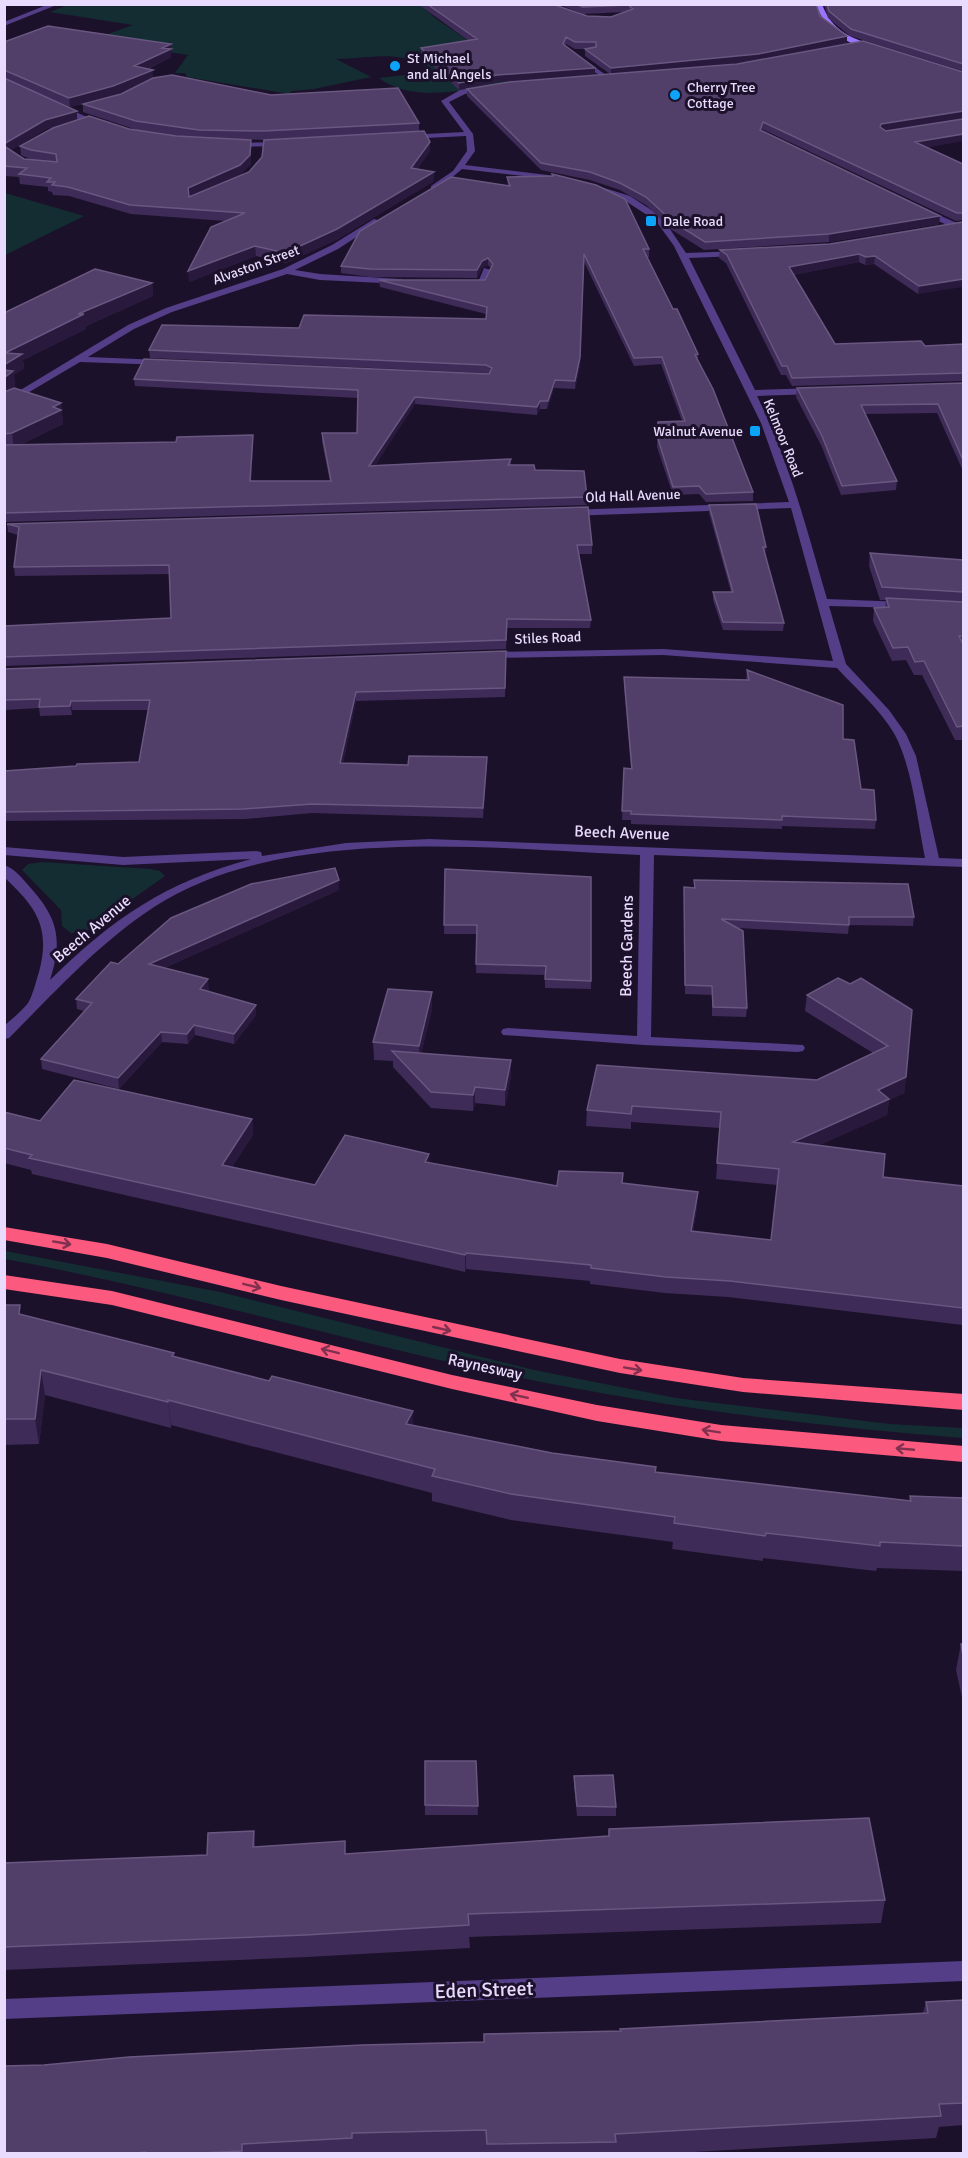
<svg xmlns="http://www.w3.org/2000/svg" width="968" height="2158" font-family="Signika,sans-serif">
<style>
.green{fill:#142d33}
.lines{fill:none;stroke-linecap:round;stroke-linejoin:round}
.street{fill:#533e87;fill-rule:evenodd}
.secondary{fill:#9b74fc;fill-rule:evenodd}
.highway{fill:#fb597d;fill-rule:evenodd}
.wall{fill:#3f2b57;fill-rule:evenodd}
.shaded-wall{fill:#29193d}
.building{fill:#513e69;stroke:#695780;stroke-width:1.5}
.oneway{stroke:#80314f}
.poi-dot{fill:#0ca4f9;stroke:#1c112a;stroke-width:2}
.labels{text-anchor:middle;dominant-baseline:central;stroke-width:6;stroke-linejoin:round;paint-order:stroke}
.far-poi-label{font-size:14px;fill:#e8dbfe;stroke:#1c112a;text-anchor:start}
.far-street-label{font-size:14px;fill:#e8dbfe;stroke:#1c112a}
.street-label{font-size:16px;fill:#e8dbfe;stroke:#1c112a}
.near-street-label{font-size:20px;fill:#e8dbfe;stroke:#1c112a}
</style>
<rect width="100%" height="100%" fill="#1c112a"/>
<path class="green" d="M420,4L435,18L482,50L468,52L443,37L507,78L505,84C465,89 414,104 379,78L414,74L424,70L425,65C392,50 369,59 336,59L371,77L314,89L291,91L290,94L187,77L185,73H175L188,55L136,47L8,70L133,25L50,12L68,5Z
M5,193L84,216L5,255Z
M43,862L150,869L160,871L165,876L87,931L71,933L62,926L61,910L22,870L28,864Z
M5,1251L220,1292L534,1370L676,1398L890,1424L963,1428V1438C808,1426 655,1406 502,1374C335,1338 172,1290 5,1259Z"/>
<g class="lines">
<path class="street" d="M49,4H59L4,26V22Z
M576,57H580L612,79L606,80L576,59Z
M485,86L488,90L465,94L449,102L473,134L475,151L465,165L564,177L568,179L567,181L462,169L437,190H431V186L453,171L467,151L466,136L406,139L402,137L406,135L464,132L441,101L460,90Z
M55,105H61L106,126L99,128L55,109Z
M286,142L283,146L232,147L228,145L232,143Z
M585,182L630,196L662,217L686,253L741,251V255L738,256L689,258L755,390L816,388L821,391L816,394L757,396C789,460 807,530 827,599L904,602L910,605L904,608L829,606L846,664L889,710L906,734L916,756L939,858L964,859V867L654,855L651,1037L803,1045L805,1048L803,1051L798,1052L644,1045L503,1035L501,1032L503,1029L508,1028L637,1036L640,855C493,849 283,823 154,907C99,943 55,992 9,1038L4,1039V1026C12,1019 22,1011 28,1003C33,995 36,981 39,972C51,927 36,907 4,877V865C14,868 23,879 29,886C58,918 63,939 50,980C113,918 166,882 251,859L123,865L4,855V847L123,857L256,851L261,852L262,856L346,843L429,839L925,858C917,819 913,770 895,735C881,710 856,689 837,668L663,655L487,658L481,655L487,652L663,649L833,661L791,508L568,516L563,513L568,510L789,502L761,423L674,246L656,221L624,200L585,186Z
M921,207L959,224L960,226L953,228L918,211V207Z
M374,219L381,221L338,249L295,270L320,274L400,279L403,280V284L320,280L287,274L172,312L134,329L88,357L162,360L167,363L165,365L80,362L4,407V400L128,325L166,308L283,269L332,245Z
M484,268L491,270L485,285H463V281L479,280Z
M964,1961V1981L4,2019V1999Z"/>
<path class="secondary" d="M816,4H822C832,32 853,39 879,47V49C851,49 825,31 816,4Z"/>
<path class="highway" d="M4,1227L107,1244L281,1286L620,1359L743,1378L964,1394V1410L743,1392L620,1373L281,1300L107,1258L4,1240Z
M4,1275L112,1291L452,1375L597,1405L721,1425L964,1446V1462L721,1441L597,1421L452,1389L112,1305L4,1289Z"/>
</g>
<path class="wall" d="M418,4H552L587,16L611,17L625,12L583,14L558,4H816L820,16L847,36V43L770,58L886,131L927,147L963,164V220L956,221L762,129V131L940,216L939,224L829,242L704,250L672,230L646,205L620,190L590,180L541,170L467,96V89L610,74L585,56V49H586H575L566,44L565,46L497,82L459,90L421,55V48L469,41ZM756,61L737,64L646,71Z
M824,4H963V71L850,36L828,18Z
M4,42L171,44V57L148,69L153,70V78L271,95L419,123V132L430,142V151L417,169L434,181L338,239L286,263L256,256L189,282L225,221L131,214L69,196L53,195L52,192L48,191V187L20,184L19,177L4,176ZM147,81L121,94L83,104V112L137,130L183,136L129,129L77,120V111L12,82L70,107L114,95ZM68,123L20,146L21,155L30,159H24L11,150L46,129ZM242,139L263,140L262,157L249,172L216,186L241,174L251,164V140Z
M552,174L649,249V257H647L673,309L698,354V360L753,492V501L706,502L699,494L673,495L657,447L658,422L682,421L661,364L634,366L584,262L580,365L575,389L554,388L547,409H540L537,415L415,404L375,465L511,459V465L535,470L587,497V505L4,522V313L152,283L153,296L86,326V329L23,360L24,368L14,375L15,386L10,390L61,403L63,424L22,444L253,443L251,481H330L322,442V433H357L358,398L135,386L134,379L489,374L486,373L150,358L149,350L299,328L486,319V314L380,287L379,280H485L491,268L488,265L482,268L477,278L370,277L341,273V266L508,186L507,177L552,176Z
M963,222L918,294L874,264L865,265L859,262L793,275L835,344L925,346L963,344V381L792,386L786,375H781L726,263L719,258L720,250L830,244Z
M963,383V471L937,413L865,414L897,481L896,490L841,495L821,445L796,397L797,388Z
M709,505L766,547L765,555L784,623L783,631L723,630L713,600V592H731L709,513Z
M7,524L592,545V554H579L591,620L590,628H507L506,649L4,666V626L171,618L170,574L15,576L14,567L18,535L8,532Z
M870,553L963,560V740H955L922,675H914L906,660L892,661L873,621L874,608L885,607L886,600H880L869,566Z
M506,651L505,697L356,701L343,763L408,765L487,757L483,818L312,813L245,819L4,821V771L139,762L148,710H72V715L40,716L39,708L4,710V669Z
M747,670L843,739L861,789L876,820L875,829L782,826V829L631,824V820H622L624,768L631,769L624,686V677L746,680Z
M445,869L591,877V989L545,988V975L476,973L477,934H444Z
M694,880L914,917L913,926L849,925L848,934L738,928L747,1008L746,1017L712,1016V995L685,994L684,887L694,888Z
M339,890L164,968L209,989L208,991L256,1015L234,1044L195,1035L188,1044L162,1042L119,1089L42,1069L41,1059L84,1011L77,1009L76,999L118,964Z
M850,984L906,1077L904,1093L889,1100L887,1115L819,1145L883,1177L963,1186V1325L728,1297L665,1293L590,1284V1281L466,1269L465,1272L32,1174L31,1170L4,1163V1112L40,1121L252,1119L253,1135L232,1167L315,1185L429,1163L557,1186L622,1183L697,1208L693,1231L771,1240L777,1185L716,1179L720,1128L631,1122V1129L586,1126L587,1110L817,1080L873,1053L805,1011L807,995Z
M432,1009L421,1054L511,1076L505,1106L475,1103L473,1111L431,1108L393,1067V1061L374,1060L373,1042Z
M4,1305L22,1315L174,1353L175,1357L269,1381L413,1411V1426L552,1453L656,1472L909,1501L910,1496L963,1498V1571L877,1568L876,1571L763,1558V1561L672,1549L673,1542L511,1520L432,1501V1493L171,1425V1428L45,1395L39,1444L4,1445Z
M961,1644H963V1702L956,1670Z
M425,1761H476L478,1815H425Z
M574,1776L616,1807V1816H577L574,1785Z
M609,1829L885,1900L881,1923L469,1937L470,1948L307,1957L4,1970V1863L207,1855L254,1831L255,1847L346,1854L608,1836Z
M963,2000V2125L939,2127L936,2138L658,2154H486V2152L422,2154H4L44,2065L484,2042L620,2031L923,2013L926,2002Z"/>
<path class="shaded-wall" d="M847,36V43L758,61L611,75V68Z
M171,44V57L135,75L134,66L162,48Z
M595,68V75L497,82L459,90V83L497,75Z
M153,70V79L114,95L70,107L69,98Z
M77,111V120L46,129L4,154V144L45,120Z
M963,111V118L881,132L880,127L881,124Z
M963,134V141L915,150V142Z
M251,140V164L241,174L189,198L188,188Z
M430,142V151L412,178L411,168Z
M434,172V181L338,239L286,263L285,253Z
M940,216L939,224L829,242V234Z
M255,246L256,256L189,282L188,271Z
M859,254V262L788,276L789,267Z
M875,256L874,264L865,265L866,257Z
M488,258V265L482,268L477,278V270L482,261Z
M584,262L580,365L575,389V381Z
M963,279V287L918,294L919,286Z
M152,283L153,296L86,326V329L23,360L24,368L14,375L15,386L4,394L5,353L78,314Z
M555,380L554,388L547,409L548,401Z
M415,397V404L370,474L369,466Z
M540,401V409L537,415V407Z
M61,403L63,424L14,448L12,433L53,407Z
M253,435V443L251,489L250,481Z
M356,692V701L341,772L340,763Z
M71,701L72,710V715L70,706Z
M487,757V766L483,818V808Z
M339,880V890L150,974L149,964Z
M208,979L209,989L201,999L200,989Z
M432,992V1009L419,1063V1046Z
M256,1005V1015L234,1044V1034Z
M194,1025L195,1035L188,1044L187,1034Z
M161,1032L162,1042L119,1089L118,1078Z
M511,1060V1076L505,1106V1090Z
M906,1077L904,1093L889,1100L887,1115L791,1158L793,1142L878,1090Z
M475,1087V1103L473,1111V1095Z
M252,1119L253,1135L223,1181L222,1165Z
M429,1154L430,1170L425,1162Z
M698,1192L697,1208L690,1247L691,1231Z
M466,1253V1269L465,1272V1255Z
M41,1370L45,1395L39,1444L35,1419Z
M168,1400L171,1425V1428L168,1402Z
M413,1411V1437L406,1424Z"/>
<path class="building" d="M427,4H552L587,16L611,17L633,9L628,5L583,7L575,4H816L820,16L847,36L758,54L611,68L585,49L596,47V42H575L566,37L563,44L595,68L497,75L459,83L421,48L477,39Z
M827,4H963V64L851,29L829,11Z
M48,26L171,44L162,48L171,49L134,66L153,70L113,86L69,98L4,70V42Z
M863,41L963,72V111L881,124L880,127L886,131L963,119V134L915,142L963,164V213H957L763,122L760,130L940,216L829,234L705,242L673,222L646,197L620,183L590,172L541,163L467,89L509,82L737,64Z
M172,75L271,95L398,88L419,123L263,131L199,130L136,121L83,104L121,94L153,78Z
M4,78L77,111L45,120L4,144Z
M89,116L129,129L176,136L251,140L250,155L240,165L188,188L189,197L249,172L262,157L264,140L424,131L430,142L411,168L434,172L337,229L285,253L255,246L188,271L211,227L245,213L130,205L68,187L52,185L55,182H47L51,178L19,174L27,168L4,166V146L24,159L57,162L56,154L31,150L20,146L53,128Z
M552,174L596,185L625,199L649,249H643L673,309H677L698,354L695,355L713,389L753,492L706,494L699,486L673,487L658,439V422L685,421L662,357L634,358L584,254L580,357L575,381L555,380L548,401H540L537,407L415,397L369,466L511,459L508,465H534L535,470L584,471L587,497L4,513V445L176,442L177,437L253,435L250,481H331L322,433H357L358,390L134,379L144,359L489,374L492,368L486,365L149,350L162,325L299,328L304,315L486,319L487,307L379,280H485L493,264L488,258L482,261L477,270L370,269L341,266L360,231L451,177L510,186L507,177L553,176Z
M963,222V279L919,286L875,256L866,257L859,254L789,267L835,344L921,341L925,346L963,344V373L792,378L787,366H782L727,255L720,250L830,244Z
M95,269L152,283L78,314H84L5,353L22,354L4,365V313Z
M4,370L13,371L4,378Z
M963,383V460L938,404L861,405L897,481L842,486L822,436L797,388Z
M14,388L61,403L53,407L61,410L12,433L4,434V392Z
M756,504L766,547H763L784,623L723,622L713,592H733L709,505Z
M588,507L592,545H577L591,620L507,619L506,640L4,657V626L171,618L169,565L14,567L19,527L7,524Z
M870,553L963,560V592L882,587Z
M886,598L963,602V636H959L963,644V726L957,727L924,661L915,662L908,647L893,648L874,608L889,607Z
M506,651L505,688L356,692L340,763L408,765L409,756L487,757L483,808L312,804L244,809L4,812V771L76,766L77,764L139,762L150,700L71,701L70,706L39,707L40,699L4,700V669Z
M747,670L843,705V739L854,740L861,789L874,790L876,820L782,816V820L631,814V811H622L624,768L632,769L624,677L749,680Z
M335,868L339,880L149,964L208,979L200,989L256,1005L234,1034L194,1025L187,1034L161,1032L118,1078L41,1059L92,1003L76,999L111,962L118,964L171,918L251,884Z
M445,869L591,877V981L545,979L546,966L476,964L477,925H444Z
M694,880L908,884L914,917H849V925L721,919L743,931L747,1008L713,1007L712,986L685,985L684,887L695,888Z
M838,978L850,984L861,978L912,1010L906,1077L878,1090L889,1099L793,1142L885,1154L883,1177L963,1186V1308L730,1281L666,1277L591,1268V1265L466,1253L465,1255L29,1158L32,1155L4,1148V1112L40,1121L74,1080L252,1119L222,1165L315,1185L345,1135L429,1154L425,1162L557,1186L559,1171L623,1173L622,1183L698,1192L691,1231L771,1240L779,1169L717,1163L721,1112L632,1106L631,1114L587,1110L597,1065L817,1080L888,1046L807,995Z
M388,989L432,992L419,1046L373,1042Z
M392,1051L511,1060L505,1090L475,1087L473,1095L431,1092Z
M4,1305H20L19,1314L174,1353L172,1356L269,1381L272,1376L413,1411L406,1424L552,1453L656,1467L655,1472L911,1501L910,1496L963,1498V1546L880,1542V1546L766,1533L765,1536L674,1523L675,1517L511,1494L432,1476L435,1469L168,1400V1402L41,1370L35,1419H4Z
M961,1644H963V1656Z
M425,1761H476L478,1806L425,1805Z
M613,1775L616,1807L577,1806L574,1776Z
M869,1818L885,1900L468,1914L469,1925L305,1935L4,1947V1863L207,1855L208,1833L254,1831L253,1847L345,1841V1854L609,1836V1829Z
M963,2000V2103L939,2104L941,2116L615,2134L616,2142L487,2144L486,2130L352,2133V2138L242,2144V2151L178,2154H145V2152L124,2154H4V2066L44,2065L129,2057L362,2045L484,2042V2034L621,2031L620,2029L928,2013L926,2002Z"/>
<defs><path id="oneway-shaft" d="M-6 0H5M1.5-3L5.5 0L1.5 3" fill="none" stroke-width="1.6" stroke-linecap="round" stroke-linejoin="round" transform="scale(1.5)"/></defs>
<g class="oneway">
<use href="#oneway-shaft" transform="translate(62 1243) rotate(10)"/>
<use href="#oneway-shaft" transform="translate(252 1286) rotate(14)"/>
<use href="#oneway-shaft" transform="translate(442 1329) rotate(13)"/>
<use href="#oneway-shaft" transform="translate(330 1351) rotate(-166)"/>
<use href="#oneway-shaft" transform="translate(633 1369) rotate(10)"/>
<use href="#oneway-shaft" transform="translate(519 1396) rotate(-168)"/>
<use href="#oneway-shaft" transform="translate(711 1431) rotate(-171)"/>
<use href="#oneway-shaft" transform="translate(905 1449) rotate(-175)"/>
</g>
<g class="poi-dot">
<circle cx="395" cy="66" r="6"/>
<circle cx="675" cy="95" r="6"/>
<rect x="645" y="215" width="12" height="12" rx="3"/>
<rect x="749" y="425" width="12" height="12" rx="3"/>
</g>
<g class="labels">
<g class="far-poi-label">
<text x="407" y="58">St Michael<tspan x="407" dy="16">and all Angels</tspan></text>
<text x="687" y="87">Cherry Tree<tspan x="687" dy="16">Cottage</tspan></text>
<text x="663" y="221">Dale Road</text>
<text x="743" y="431" text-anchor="end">Walnut Avenue</text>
</g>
<g class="far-street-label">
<text transform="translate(256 265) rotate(-20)">Alvaston Street</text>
<text transform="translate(783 438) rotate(68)">Kelmoor Road</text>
<text transform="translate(633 496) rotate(-2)">Old Hall Avenue</text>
<text transform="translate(548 638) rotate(-2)">Stiles Road</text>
</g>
<g class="street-label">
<text transform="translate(622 833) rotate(2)">Beech Avenue</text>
<text transform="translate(92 929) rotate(-40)">Beech Avenue</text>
<text transform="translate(627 946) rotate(-89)">Beech Gardens</text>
<text transform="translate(485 1367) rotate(12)">Raynesway</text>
</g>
<g class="near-street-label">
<text transform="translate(484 1990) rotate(-2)">Eden Street</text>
</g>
</g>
<rect width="968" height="2158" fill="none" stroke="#e8dbfe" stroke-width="12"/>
</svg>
